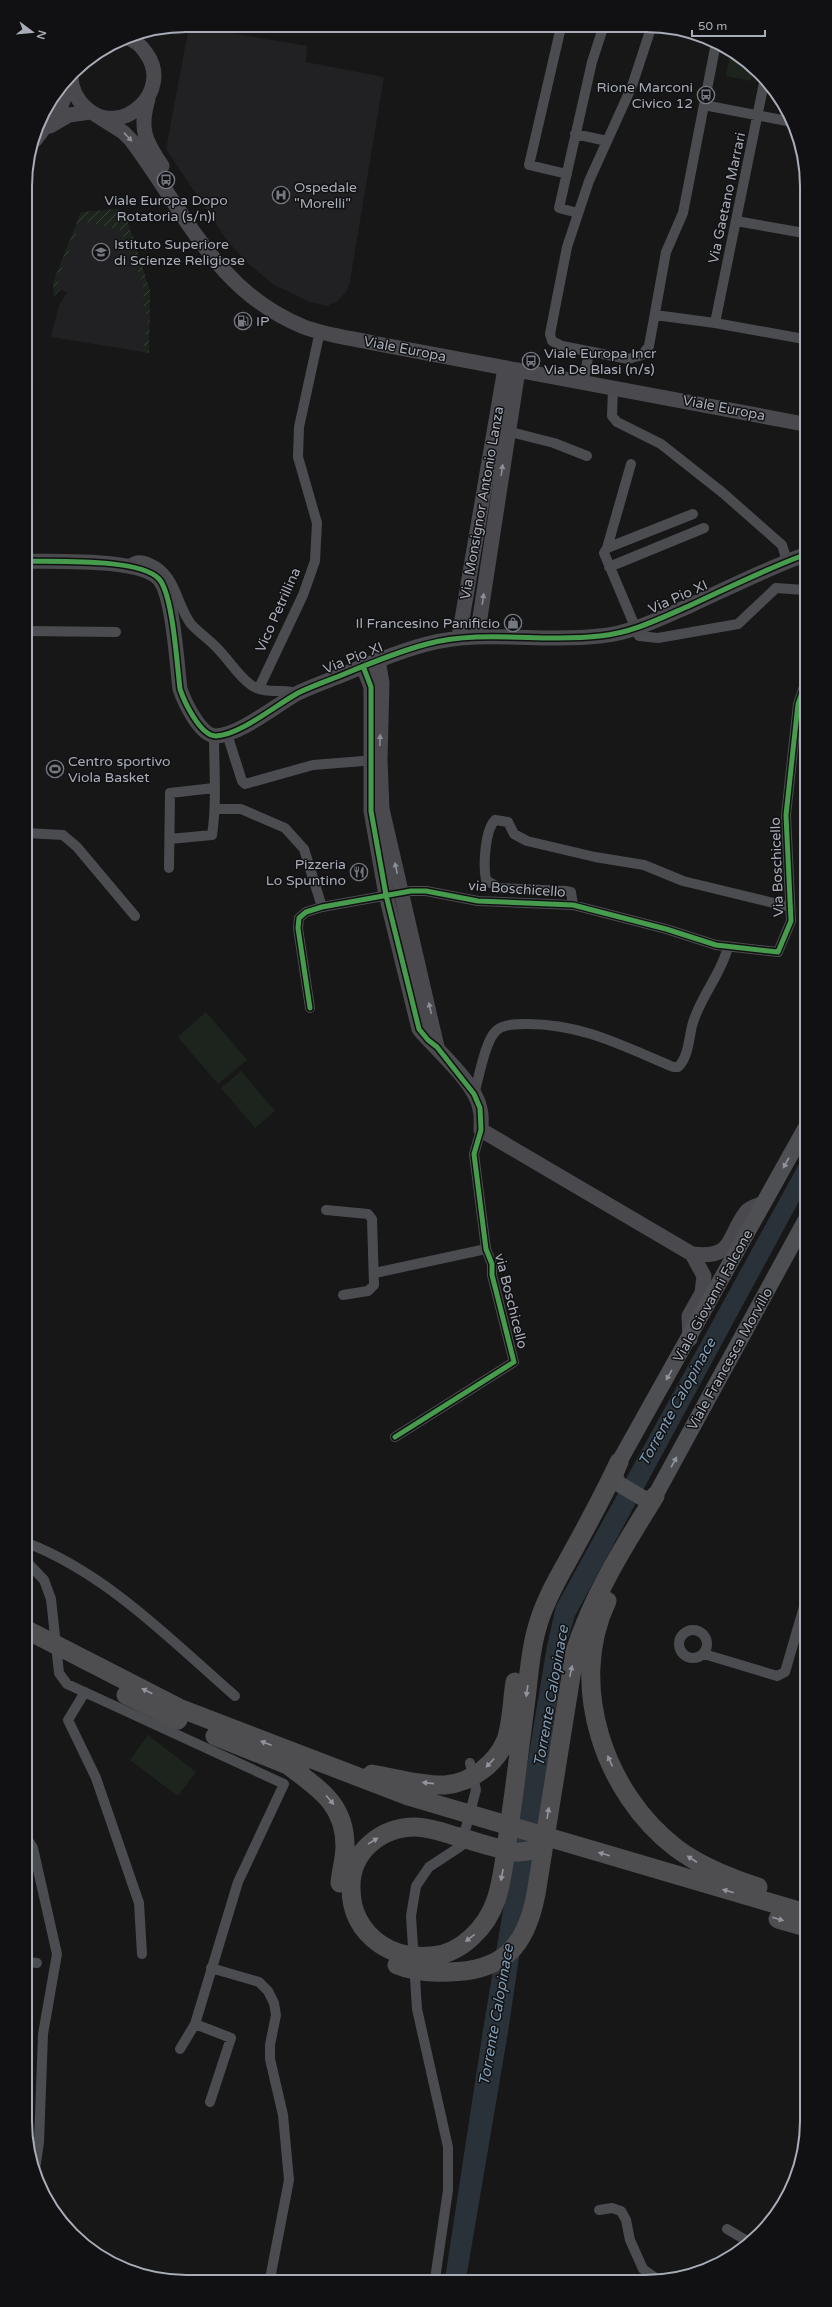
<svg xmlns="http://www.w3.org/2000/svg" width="832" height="2307" font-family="'Varela Round',sans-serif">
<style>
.built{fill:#212123}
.garden{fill:url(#garden-furrows)}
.pitch{fill:#1d241e}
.water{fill:#2a3239}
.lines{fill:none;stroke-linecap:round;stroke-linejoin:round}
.street{stroke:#4b4c50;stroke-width:10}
.secondary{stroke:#4a4a4e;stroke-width:15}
.primary{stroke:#4d4f52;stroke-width:16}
.highway{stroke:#4e4e51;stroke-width:19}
.cycleway-casing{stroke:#111113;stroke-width:8}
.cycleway{stroke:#469c4c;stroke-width:5}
.oneway{fill:#8c8f98}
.oneway2{fill:#91969e}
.oneway3{fill:#92959e}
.labels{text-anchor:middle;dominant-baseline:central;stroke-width:3;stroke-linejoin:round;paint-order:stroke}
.poi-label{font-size:14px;fill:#a8adb8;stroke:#111113;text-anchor:start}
.street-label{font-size:14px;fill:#a8adb8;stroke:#111113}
.water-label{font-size:15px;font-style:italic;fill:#7f9bb3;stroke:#111113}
.rim{fill:none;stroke:#a8adb8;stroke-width:2}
</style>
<defs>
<pattern id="garden-furrows" width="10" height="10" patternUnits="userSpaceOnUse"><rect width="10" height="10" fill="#1d241e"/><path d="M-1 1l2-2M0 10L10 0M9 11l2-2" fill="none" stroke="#3b413d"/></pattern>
</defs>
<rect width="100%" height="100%" fill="#171717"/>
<path class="built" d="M189,26L307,46L306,62L384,77L350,281L347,291L336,302L327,306L310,302L274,285L250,265L228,242L166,149Z
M118,209L127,220L150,291L149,353L51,337L59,305L67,293L61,289L54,296L53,283L81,212Z"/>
<path class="garden" d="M118,209L127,220L150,291L149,353L143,352L148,319L144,307L143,284L120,230L81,221L58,279L61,289L54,296L53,283L81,212Z"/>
<path class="pitch" d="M731,50L753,67L751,81L726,76Z
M206,1012L247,1060L218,1084L178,1037Z
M241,1071L275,1111L255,1128L221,1088Z
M148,1735L196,1772L178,1796L130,1760Z"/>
<path class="water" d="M805,1153V1190L575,1616L565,1648L508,2032L466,2279H445L483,2030L547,1646L556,1606Z"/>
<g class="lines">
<path class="street" d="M561,27L529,165L567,174
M651,28L632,86L589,181L567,247L550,334L552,341L562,346L628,359L642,355L649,346L666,252L683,213L716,43
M704,105L792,122
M575,134L607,141
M578,213L559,208L592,62L603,28
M736,221L804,233
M655,315L715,323L804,339
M715,323L765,78
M585,374L589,352
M613,388L612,416L617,422L661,444L723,493L782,545L787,561
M507,431L554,443L587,456
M693,514L607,548L604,553L639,636L658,638L738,624L776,588L804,590
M607,548L631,464
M128,565C136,559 141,559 150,563C176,574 176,604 191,624C199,633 210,640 218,649C229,660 238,676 251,685C263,694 284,689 298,693
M609,567L704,528
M26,631L116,632
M259,688L303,595L315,561L317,523L298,457L299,427L320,331
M227,734L242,781L245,784L313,765L376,760
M216,809H241L285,828L304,849L322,907
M26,833L63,835L77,847L135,916
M170,839L212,835C217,802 214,769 214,736
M169,868L170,793L214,788
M573,905L571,892L567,891L499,888L486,880C483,865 485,830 495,820L508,822L514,834L527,841L595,857L644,865L683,881L790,907
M310,1008L298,928L299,918L306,912L322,907L411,891H426L478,901L573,905L666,929L716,945L778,952L791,921L786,815L798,704L805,684
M474,1094C479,1078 485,1041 496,1031C503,1024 516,1024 525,1024C580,1023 623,1046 673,1067H678C688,1058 689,1039 692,1026C699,998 721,975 728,947
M326,1210L368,1214L372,1219L374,1285L368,1291L343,1295
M375,1273L486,1249
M395,1437L514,1362L492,1275V1264L486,1249L474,1154L481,1130
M27,1543C106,1573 172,1641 235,1696
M27,1562L44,1580L51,1599L59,1673L67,1684L284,1784L238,1882L195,2024L180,2049
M679 1644a14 14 0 1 1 28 0a14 14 0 1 1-28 0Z
M704,1654L777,1676L785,1672L806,1600
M85,1692L68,1720L96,1778L139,1903L142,1954
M28,1840L33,1848L57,1954L43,2034L39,2142L35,2170
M28,1962L37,1963
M211,1968L259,1982L268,1991L274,2003L276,2015L270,2045V2059L283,2115L289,2180L270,2279
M195,2024L231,2038L210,2102
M599,2210L612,2208L621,2211L626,2220L630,2240L643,2269L657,2279
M727,2229L749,2242
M435,2279L448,2190V2147L417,2009L411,1916L416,1886L429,1867L461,1846L476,1790L470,1763"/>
<path class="secondary" d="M71,76C71,88 77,100 86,108C121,140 174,91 146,53C141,45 133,39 124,37
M148,99C139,129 145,141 162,166
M96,115L123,132L131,140C184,210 216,292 304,327C326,335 350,338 373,343L804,424
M50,126L69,115L90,112
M35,140L61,106L71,79
M26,561C55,562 140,558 159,579C173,594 177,666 180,689C184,701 200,736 216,736C240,735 276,705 298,693C310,687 324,682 337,677C366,665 396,652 427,644C483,629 543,643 600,636C632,633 661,618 691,605C728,588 766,569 804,555
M459,637L505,368
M477,637L518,370
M378,660L382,683L380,760L382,809L437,1047
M363,666L371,687V811L386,895L419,1029C435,1049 476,1083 480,1109C482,1116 481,1123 481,1130L692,1254C736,1259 726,1237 747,1211C750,1207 759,1205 764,1203
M690,1339L689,1316L702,1293L704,1276L692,1254"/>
<path class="primary" d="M805,1129L619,1462L615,1477L619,1484L646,1500L655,1496L805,1221"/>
<path class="highway" d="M607,1601C567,1685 605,1794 676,1848C700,1866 730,1878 758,1887
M27,1630L179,1708L408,1796L806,1913
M126,1695L178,1720
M215,1736L300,1770
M289,1766C319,1789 345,1804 345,1846C345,1858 341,1871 340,1883
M372,1774C395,1778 421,1786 445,1785C471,1783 496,1764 506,1740C512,1723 512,1700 515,1682
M539,1849C532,1850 523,1852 516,1852C496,1849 475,1841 455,1836C442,1832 429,1827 415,1827C381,1827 350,1852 351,1888C351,1912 360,1930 380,1944C396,1955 413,1958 432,1956C461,1954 487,1927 496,1900C503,1879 505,1856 508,1834C515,1789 520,1744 526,1699C529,1676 530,1651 537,1628C543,1605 555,1583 567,1562C585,1529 603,1497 619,1462
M778,1919L806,1927
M397,1965C412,1971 432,1973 449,1972C504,1971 526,1946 536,1894L575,1651C593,1595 624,1546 655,1496"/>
<defs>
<path id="cycleway" d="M26,561C55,562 140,558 159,579C173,594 177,666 180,689C184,701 200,736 216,736C240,735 276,705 298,693C310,687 324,682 337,677C366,665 396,652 427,644C483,629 543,643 600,636C632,633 661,618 691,605C728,588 766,569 804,555
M363,666L371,687V811L386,895L419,1029L428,1040L437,1047L474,1094L480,1108L481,1130L474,1154L486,1249L492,1264V1275L514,1362L395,1437
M310,1008L298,928L299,918L306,912L322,907L411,891H426L478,901L573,905L666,929L716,945L778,952L791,921L786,815L798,704L805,684"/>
</defs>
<use href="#cycleway" class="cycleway-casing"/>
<use href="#cycleway" class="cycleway"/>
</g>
<defs><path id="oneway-solid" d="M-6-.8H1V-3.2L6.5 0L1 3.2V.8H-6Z"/></defs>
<g class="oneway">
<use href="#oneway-solid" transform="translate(128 137) rotate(47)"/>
<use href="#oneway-solid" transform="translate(502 470) rotate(-82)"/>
<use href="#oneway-solid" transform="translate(483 599) rotate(-82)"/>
<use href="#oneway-solid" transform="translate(380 740) rotate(-88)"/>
<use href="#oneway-solid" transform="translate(396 868) rotate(-103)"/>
<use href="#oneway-solid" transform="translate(430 1008) rotate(-103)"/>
</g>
<g class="oneway2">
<use href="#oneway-solid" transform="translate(786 1163) rotate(119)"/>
<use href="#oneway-solid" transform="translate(669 1375) rotate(120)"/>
<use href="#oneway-solid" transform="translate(674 1462) rotate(-61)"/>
</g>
<g class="oneway3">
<use href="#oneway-solid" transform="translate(571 1671) rotate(-78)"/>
<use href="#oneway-solid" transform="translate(147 1691) rotate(-153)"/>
<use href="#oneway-solid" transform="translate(527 1691) rotate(98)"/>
<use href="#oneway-solid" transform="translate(266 1743) rotate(-159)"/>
<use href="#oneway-solid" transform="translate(610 1761) rotate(-114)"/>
<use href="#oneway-solid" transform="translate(490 1763) rotate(133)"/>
<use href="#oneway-solid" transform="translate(428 1783) rotate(-174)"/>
<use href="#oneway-solid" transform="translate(330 1800) rotate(49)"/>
<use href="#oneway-solid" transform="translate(548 1813) rotate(-81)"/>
<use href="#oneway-solid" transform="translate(373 1841) rotate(-32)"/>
<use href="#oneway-solid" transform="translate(604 1854) rotate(-164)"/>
<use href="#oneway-solid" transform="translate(692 1859) rotate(-147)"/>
<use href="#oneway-solid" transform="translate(502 1875) rotate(101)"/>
<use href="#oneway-solid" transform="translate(728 1891) rotate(-164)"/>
<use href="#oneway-solid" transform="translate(778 1919) rotate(16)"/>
<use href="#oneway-solid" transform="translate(470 1938) rotate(142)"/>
</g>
<defs>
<symbol id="bus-ring" viewBox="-11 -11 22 22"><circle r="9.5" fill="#111113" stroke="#757880" stroke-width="1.5"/><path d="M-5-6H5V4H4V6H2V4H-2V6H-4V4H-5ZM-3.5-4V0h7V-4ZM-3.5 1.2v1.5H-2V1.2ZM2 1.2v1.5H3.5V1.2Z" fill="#757880"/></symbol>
<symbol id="hospital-ring" viewBox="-11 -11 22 22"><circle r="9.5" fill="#111113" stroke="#757880" stroke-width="1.5"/><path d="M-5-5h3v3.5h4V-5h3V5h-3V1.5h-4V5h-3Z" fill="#757880"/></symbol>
<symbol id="university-ring" viewBox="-11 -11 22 22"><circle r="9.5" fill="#111113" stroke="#757880" stroke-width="1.5"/><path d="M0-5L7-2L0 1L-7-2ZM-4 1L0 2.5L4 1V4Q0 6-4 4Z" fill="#757880"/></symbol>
<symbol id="fuel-ring" viewBox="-11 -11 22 22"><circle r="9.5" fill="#111113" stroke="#757880" stroke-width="1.5"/><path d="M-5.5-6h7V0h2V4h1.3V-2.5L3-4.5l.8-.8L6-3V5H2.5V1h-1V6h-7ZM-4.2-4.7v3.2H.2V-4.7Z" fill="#757880"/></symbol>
<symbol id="shop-ring" viewBox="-11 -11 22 22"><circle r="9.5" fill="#111113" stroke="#757880" stroke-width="1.5"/><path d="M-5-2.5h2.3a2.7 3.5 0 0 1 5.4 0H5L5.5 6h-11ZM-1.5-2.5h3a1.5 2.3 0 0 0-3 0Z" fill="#757880"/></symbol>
<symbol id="stadium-ring" viewBox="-11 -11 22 22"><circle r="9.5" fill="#111113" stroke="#757880" stroke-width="1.5"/><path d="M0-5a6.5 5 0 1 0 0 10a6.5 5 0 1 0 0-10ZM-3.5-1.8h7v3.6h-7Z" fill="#757880"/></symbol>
<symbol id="restaurant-ring" viewBox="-11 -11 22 22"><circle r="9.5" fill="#111113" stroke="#757880" stroke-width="1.5"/><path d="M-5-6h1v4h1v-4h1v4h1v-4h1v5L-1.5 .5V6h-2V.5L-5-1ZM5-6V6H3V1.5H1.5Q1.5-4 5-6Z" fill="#757880"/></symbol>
</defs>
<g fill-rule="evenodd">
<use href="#bus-ring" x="696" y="85" width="20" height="20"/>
<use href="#bus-ring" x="156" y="170" width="20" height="20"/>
<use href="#hospital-ring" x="271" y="185" width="20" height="20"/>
<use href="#university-ring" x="91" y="242" width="20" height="20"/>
<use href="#fuel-ring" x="233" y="311" width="20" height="20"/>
<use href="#bus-ring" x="521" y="351" width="20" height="20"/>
<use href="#shop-ring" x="503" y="613" width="20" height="20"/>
<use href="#stadium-ring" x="45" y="759" width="20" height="20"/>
<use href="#restaurant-ring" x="349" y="862" width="20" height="20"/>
</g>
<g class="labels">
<g class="poi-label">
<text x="693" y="87" text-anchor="end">Rione Marconi<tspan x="693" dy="16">Civico 12</tspan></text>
<text x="294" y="187">Ospedale<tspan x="294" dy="16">"Morelli"</tspan></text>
<text x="166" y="200" text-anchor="middle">Viale Europa Dopo<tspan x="166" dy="16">Rotatoria (s/n)I</tspan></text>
<text x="114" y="244">Istituto Superiore<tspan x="114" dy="16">di Scienze Religiose</tspan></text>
<text x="256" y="321">IP</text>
<text x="544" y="353">Viale Europa Incr<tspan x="544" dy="16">Via De Blasi (n/s)</tspan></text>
<text x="500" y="623" text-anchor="end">Il Francesino Panificio</text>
<text x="68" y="761">Centro sportivo<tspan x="68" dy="16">Viola Basket</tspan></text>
<text x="346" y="864" text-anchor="end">Pizzeria<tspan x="346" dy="16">Lo Spuntino</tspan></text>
</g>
<g class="street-label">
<text transform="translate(727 198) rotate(-78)">Via Gaetano Marrari</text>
<text transform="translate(405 349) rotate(11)">Viale Europa</text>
<text transform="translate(724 408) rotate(11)">Viale Europa</text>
<text transform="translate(482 503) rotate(-80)">Via Monsignor Antonio Lanza</text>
<text transform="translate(678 597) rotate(-24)">Via Pio XI</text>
<text transform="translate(278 610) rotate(-66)">Vico Petrillina</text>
<text transform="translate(353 658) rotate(-22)">Via Pio XI</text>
<text transform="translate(777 867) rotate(-92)">Via Boschicello</text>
<text transform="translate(517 889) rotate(4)">via Boschicello</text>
<text transform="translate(713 1296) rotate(-61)">Viale Giovanni Falcone</text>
<text transform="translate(511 1301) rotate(76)">via Boschicello</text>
<text transform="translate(730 1359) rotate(-61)">Viale Francesca Morvillo</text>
</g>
<g class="water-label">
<text transform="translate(677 1402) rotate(-61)">Torrente Calopinace</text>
<text transform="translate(551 1696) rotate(-80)">Torrente Calopinace</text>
<text transform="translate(496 2015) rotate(-80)">Torrente Calopinace</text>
</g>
</g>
<path d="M0 0H832V2307H0ZM186 32H646A154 154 0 0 1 800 186V2121A154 154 0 0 1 646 2275H186A154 154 0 0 1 32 2121V186A154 154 0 0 1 186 32Z" fill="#111113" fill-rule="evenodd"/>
<path class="rim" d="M186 32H646A154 154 0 0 1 800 186V2121A154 154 0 0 1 646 2275H186A154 154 0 0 1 32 2121V186A154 154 0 0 1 186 32Z"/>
<g transform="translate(32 32) rotate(106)" stroke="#111113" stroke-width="3" paint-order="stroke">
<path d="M0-3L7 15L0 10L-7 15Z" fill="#a8adb8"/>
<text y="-6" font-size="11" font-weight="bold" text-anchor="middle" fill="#a8adb8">N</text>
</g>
<path d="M692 30v6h73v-6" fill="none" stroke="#a8adb8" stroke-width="2"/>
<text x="698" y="30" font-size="12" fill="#a8adb8" stroke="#111113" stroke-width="3" paint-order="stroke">50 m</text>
</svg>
